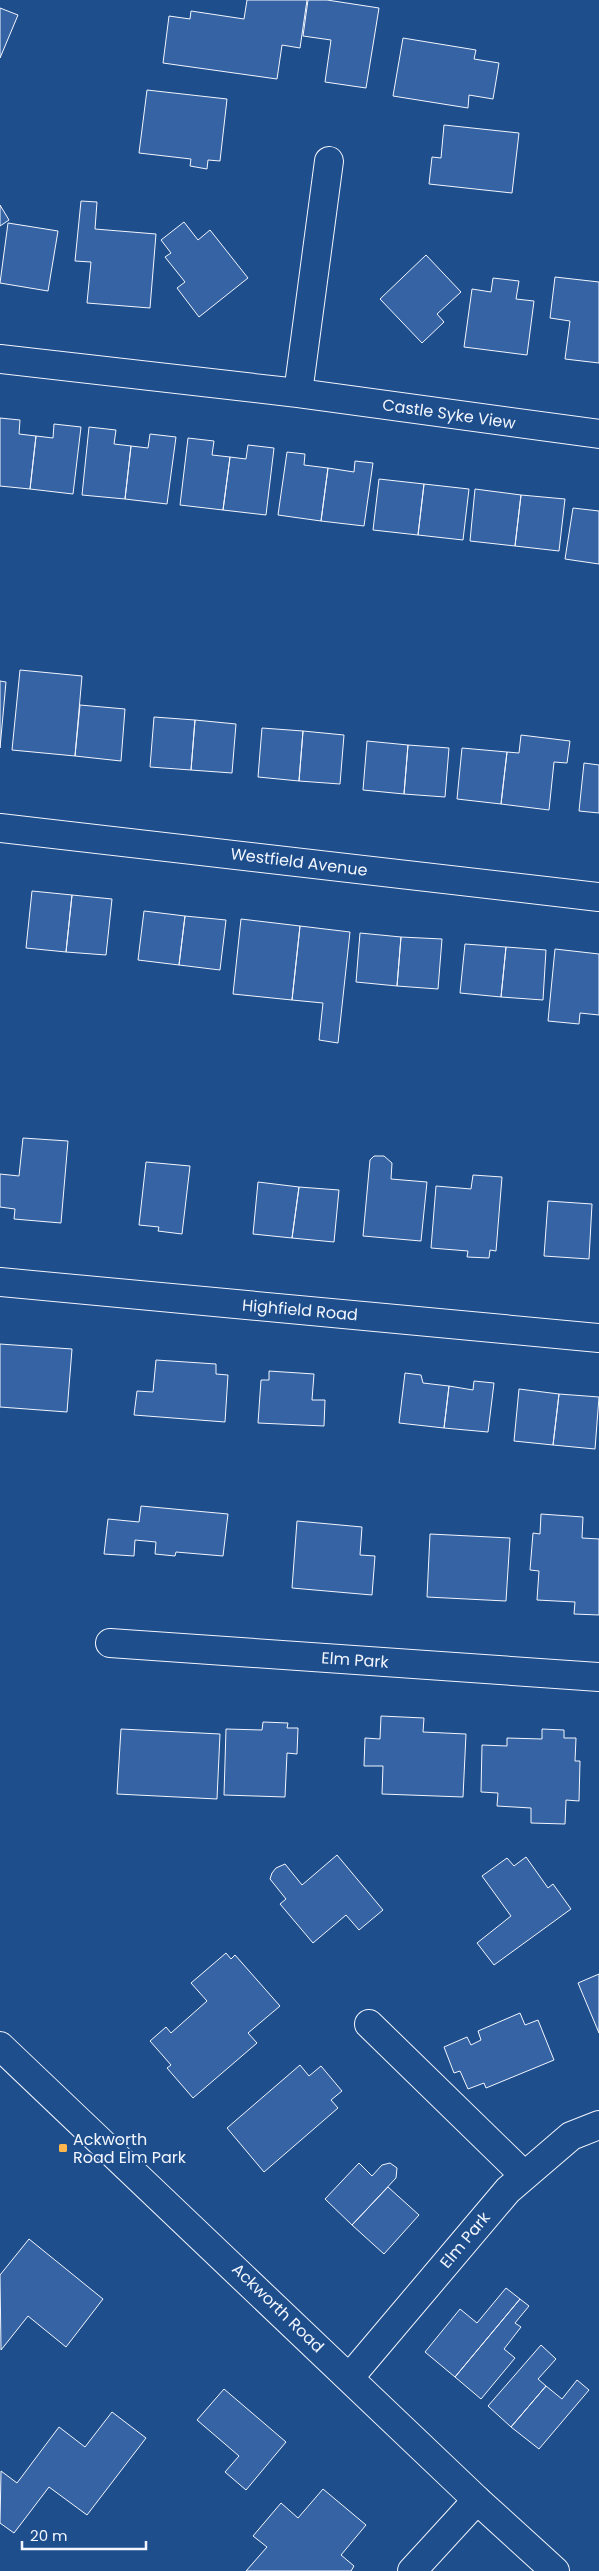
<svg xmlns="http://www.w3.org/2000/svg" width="599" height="2571" font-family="Poppins,sans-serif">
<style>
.building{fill:#3563a3;stroke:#f2f6ff}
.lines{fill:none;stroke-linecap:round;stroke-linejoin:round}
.minor-casing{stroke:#f2f6ff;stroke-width:30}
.highway-casing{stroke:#f2f6ff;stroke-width:30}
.minor{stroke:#1f4e8c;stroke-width:28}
.highway{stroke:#1f4e8c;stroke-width:28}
.poi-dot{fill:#ffb74d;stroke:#1f4e8c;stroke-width:2}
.labels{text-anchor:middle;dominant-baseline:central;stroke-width:4;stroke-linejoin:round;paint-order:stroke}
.street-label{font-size:16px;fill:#f2f6ff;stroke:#1f4e8c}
.poi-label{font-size:16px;fill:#f2f6ff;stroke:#1f4e8c;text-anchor:start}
</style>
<rect width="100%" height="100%" fill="#1f4e8c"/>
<path class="building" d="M247,0H307L300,48L282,45L277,79L163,63L169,16L190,19L191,11L244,19Z
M308,0H327L379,8L366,88L325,82L331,40L303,36Z
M0,8L18,15L0,58Z
M403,38L476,50L474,59L499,63L493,99L469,95L468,108L393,96Z
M147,90L227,99L220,161L208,160L207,169L190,166L191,159L139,153Z
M444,125L519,133L512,193L429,184L432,157L441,158Z
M81,201L97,202L95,229L156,234L150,308L87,303L91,262L75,261Z
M0,205L9,220L0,226Z
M184,222L198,240L210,230L248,278L199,317L177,288L185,282L165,257L171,253L161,240Z
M8,223L58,231L48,291L0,283Z
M426,255L461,292L437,314L444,322L422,343L380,299Z
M555,277L599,282V363L565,359L570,321L550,318Z
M493,278L519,281L516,299L534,301L527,355L464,347L472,289L491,292Z
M0,418L20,420L19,434L36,436L30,489L0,486Z
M54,424L81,427L73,494L30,489L36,436L53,438Z
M89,427L116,430L114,444L131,446L125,499L82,495Z
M150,434L176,437L167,504L125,499L131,446L148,448Z
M188,438L214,441L212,455L230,457L223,510L180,505Z
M248,445L274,448L266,515L223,510L230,457L246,459Z
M287,452L305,454L304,465L328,468L321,521L278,515Z
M355,461L373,463L364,526L321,521L328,468L354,472Z
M379,479L424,484L418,535L373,530Z
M424,484L469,489L463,540L418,535Z
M475,489L521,495L515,546L470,541Z
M521,495L565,499L559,551L515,546Z
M573,508L599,511V564L565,559Z
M20,670L82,676L75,756L12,750Z
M0,681L6,682L0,748Z
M80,705L125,709L121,761L75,756Z
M154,717L195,720L191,770L150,767Z
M195,720L236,724L232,773L191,770Z
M262,728L303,731L299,781L258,777Z
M303,731L344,735L340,784L299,781Z
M521,735L570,741L567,763L554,762L549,810L501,804L507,752L519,753Z
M367,741L408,745L404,794L363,790Z
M408,745L449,748L445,797L404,794Z
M462,748L507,752L501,804L457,799Z
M584,763L599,765V813L579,811Z
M32,891L72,895L66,952L26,948Z
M72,895L112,899L106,955L66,952Z
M144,911L185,916L179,965L138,960Z
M185,916L226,920L220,970L179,965Z
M241,919L300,926L292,1000L233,994Z
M300,926L350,932L338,1043L319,1040L323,1003L292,1000Z
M360,933L401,937L397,986L356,982Z
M401,937L442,939L438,989L397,986Z
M465,944L506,947L501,997L460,993Z
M506,947L546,950L543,1000L501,997Z
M555,949L599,954V1015L580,1013L579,1024L548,1021Z
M23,1138L68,1141L61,1223L14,1219L15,1209L0,1207V1174L19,1176Z
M374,1156H384L392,1163L391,1179L427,1182L421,1241L363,1236L370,1160Z
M146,1162L190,1166L182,1234L158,1231L159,1227L139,1225Z
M473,1175L502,1177L496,1251L490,1250L489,1258L467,1257L468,1251L431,1248L436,1186L471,1189Z
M258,1182L299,1187L292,1238L253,1234Z
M299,1187L339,1190L334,1242L292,1238Z
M548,1201L592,1204L589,1259L544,1256Z
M0,1344L72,1349L67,1412L0,1407Z
M156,1360L216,1364V1374L228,1375L225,1422L134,1415L137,1391L153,1392Z
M269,1371L314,1374L312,1400H325L324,1426L258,1423L261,1380H269Z
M405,1373L421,1375L423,1383L449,1386L444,1428L399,1423Z
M474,1381L494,1383L488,1432L444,1428L449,1386L473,1390Z
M519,1389L559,1394L553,1445L514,1441Z
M559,1394L599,1397L595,1449L553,1445Z
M141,1506L228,1514L223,1556L176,1552L175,1556L155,1554L156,1542L135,1540L134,1556L104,1554L108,1519L139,1522Z
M541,1514L583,1517L582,1538L599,1539V1615L574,1614L575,1602L537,1600L539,1571L530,1570L533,1533L540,1534Z
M297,1521L362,1527L360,1555L375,1556L372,1595L292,1588Z
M430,1534L510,1538L506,1601L427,1597Z
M381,1716L424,1718L423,1732L466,1734L463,1797L382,1794L383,1766H364L365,1738L380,1739Z
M263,1722L288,1723L287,1728H298L297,1754L287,1753L285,1797L224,1795L226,1729L262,1730Z
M121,1729L220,1734L217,1799L117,1794Z
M542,1729L564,1730V1738H576L575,1761H580L579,1801L566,1800L565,1824L531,1823V1808L497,1806L498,1793L481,1792L482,1745L507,1746V1738L542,1739Z
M337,1855L383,1910L359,1930L346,1915L313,1943L280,1904L286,1899L270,1879L272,1873L276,1868L285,1864L302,1885Z
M526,1857L548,1888L553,1884L571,1909L494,1965L477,1943L511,1916L482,1876L507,1858L514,1866Z
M226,1953L231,1959L235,1955L280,2006L248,2033L257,2043L193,2098L167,2068L171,2065L150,2041L166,2027L171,2033L207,2001L191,1983Z
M599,1974V2033L578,1983Z
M520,2013L525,2025L538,2020L554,2060L486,2088L484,2083L468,2089L460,2071L454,2073L444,2047L467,2037L471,2045L481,2040L478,2031Z
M300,2065L309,2076L321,2066L342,2091L331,2100L338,2108L264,2172L227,2128Z
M359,2163L372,2176L382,2165L390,2163L397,2168L396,2178L352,2225L325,2199Z
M388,2187L419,2215L384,2254L352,2225Z
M29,2239L103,2299L66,2347L28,2316L1,2350L0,2275Z
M506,2288L520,2299L455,2377L425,2352L460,2309L477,2323Z
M520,2299L529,2306L515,2323L521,2327L504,2349L515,2358L481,2399L455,2377Z
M541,2345L556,2359L538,2379L546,2386L511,2427L488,2406Z
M577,2380L589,2390L539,2449L511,2427L546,2386L562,2399Z
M224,2389L286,2442L246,2490L225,2472L239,2456L197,2420Z
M112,2412L146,2438L87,2515L49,2487L14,2533L0,2523L1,2471L17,2483L59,2427L85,2447Z
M323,2489L366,2525L341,2555L354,2566L351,2571H246L267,2547L253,2536L281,2503L298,2518Z"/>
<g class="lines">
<defs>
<path id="minor" d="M0,359L298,393L599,434
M298,393L329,161
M0,828L599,897
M0,1282L599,1338
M110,1643L599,1677
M369,2024L524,2175
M350,2377L508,2190L571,2136L599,2125
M412,2571L477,2500"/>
<path id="highway" d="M0,2046L477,2500L555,2571"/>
</defs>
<use href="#minor" class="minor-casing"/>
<use href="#highway" class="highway-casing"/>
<use href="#minor" class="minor"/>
<use href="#highway" class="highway"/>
</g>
<rect class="poi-dot" x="58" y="2143" width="10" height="10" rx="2.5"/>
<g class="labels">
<g class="street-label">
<text transform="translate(449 414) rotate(8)">Castle Syke View</text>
<text transform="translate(299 862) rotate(7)">Westfield Avenue</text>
<text transform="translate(300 1310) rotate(5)">Highfield Road</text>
<text transform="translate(355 1660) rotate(4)">Elm Park</text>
<text transform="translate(465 2240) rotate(-50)">Elm Park</text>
<text transform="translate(278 2308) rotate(44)">Ackworth Road</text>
</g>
<g class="poi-label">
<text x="73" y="2139">Ackworth<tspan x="73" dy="18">Road Elm Park</tspan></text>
</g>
</g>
<path d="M22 2541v8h124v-8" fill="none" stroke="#f2f6ff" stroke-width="2.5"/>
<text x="30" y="2541" font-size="15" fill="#f2f6ff" stroke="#1f4e8c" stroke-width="4" paint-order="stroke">20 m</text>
</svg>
